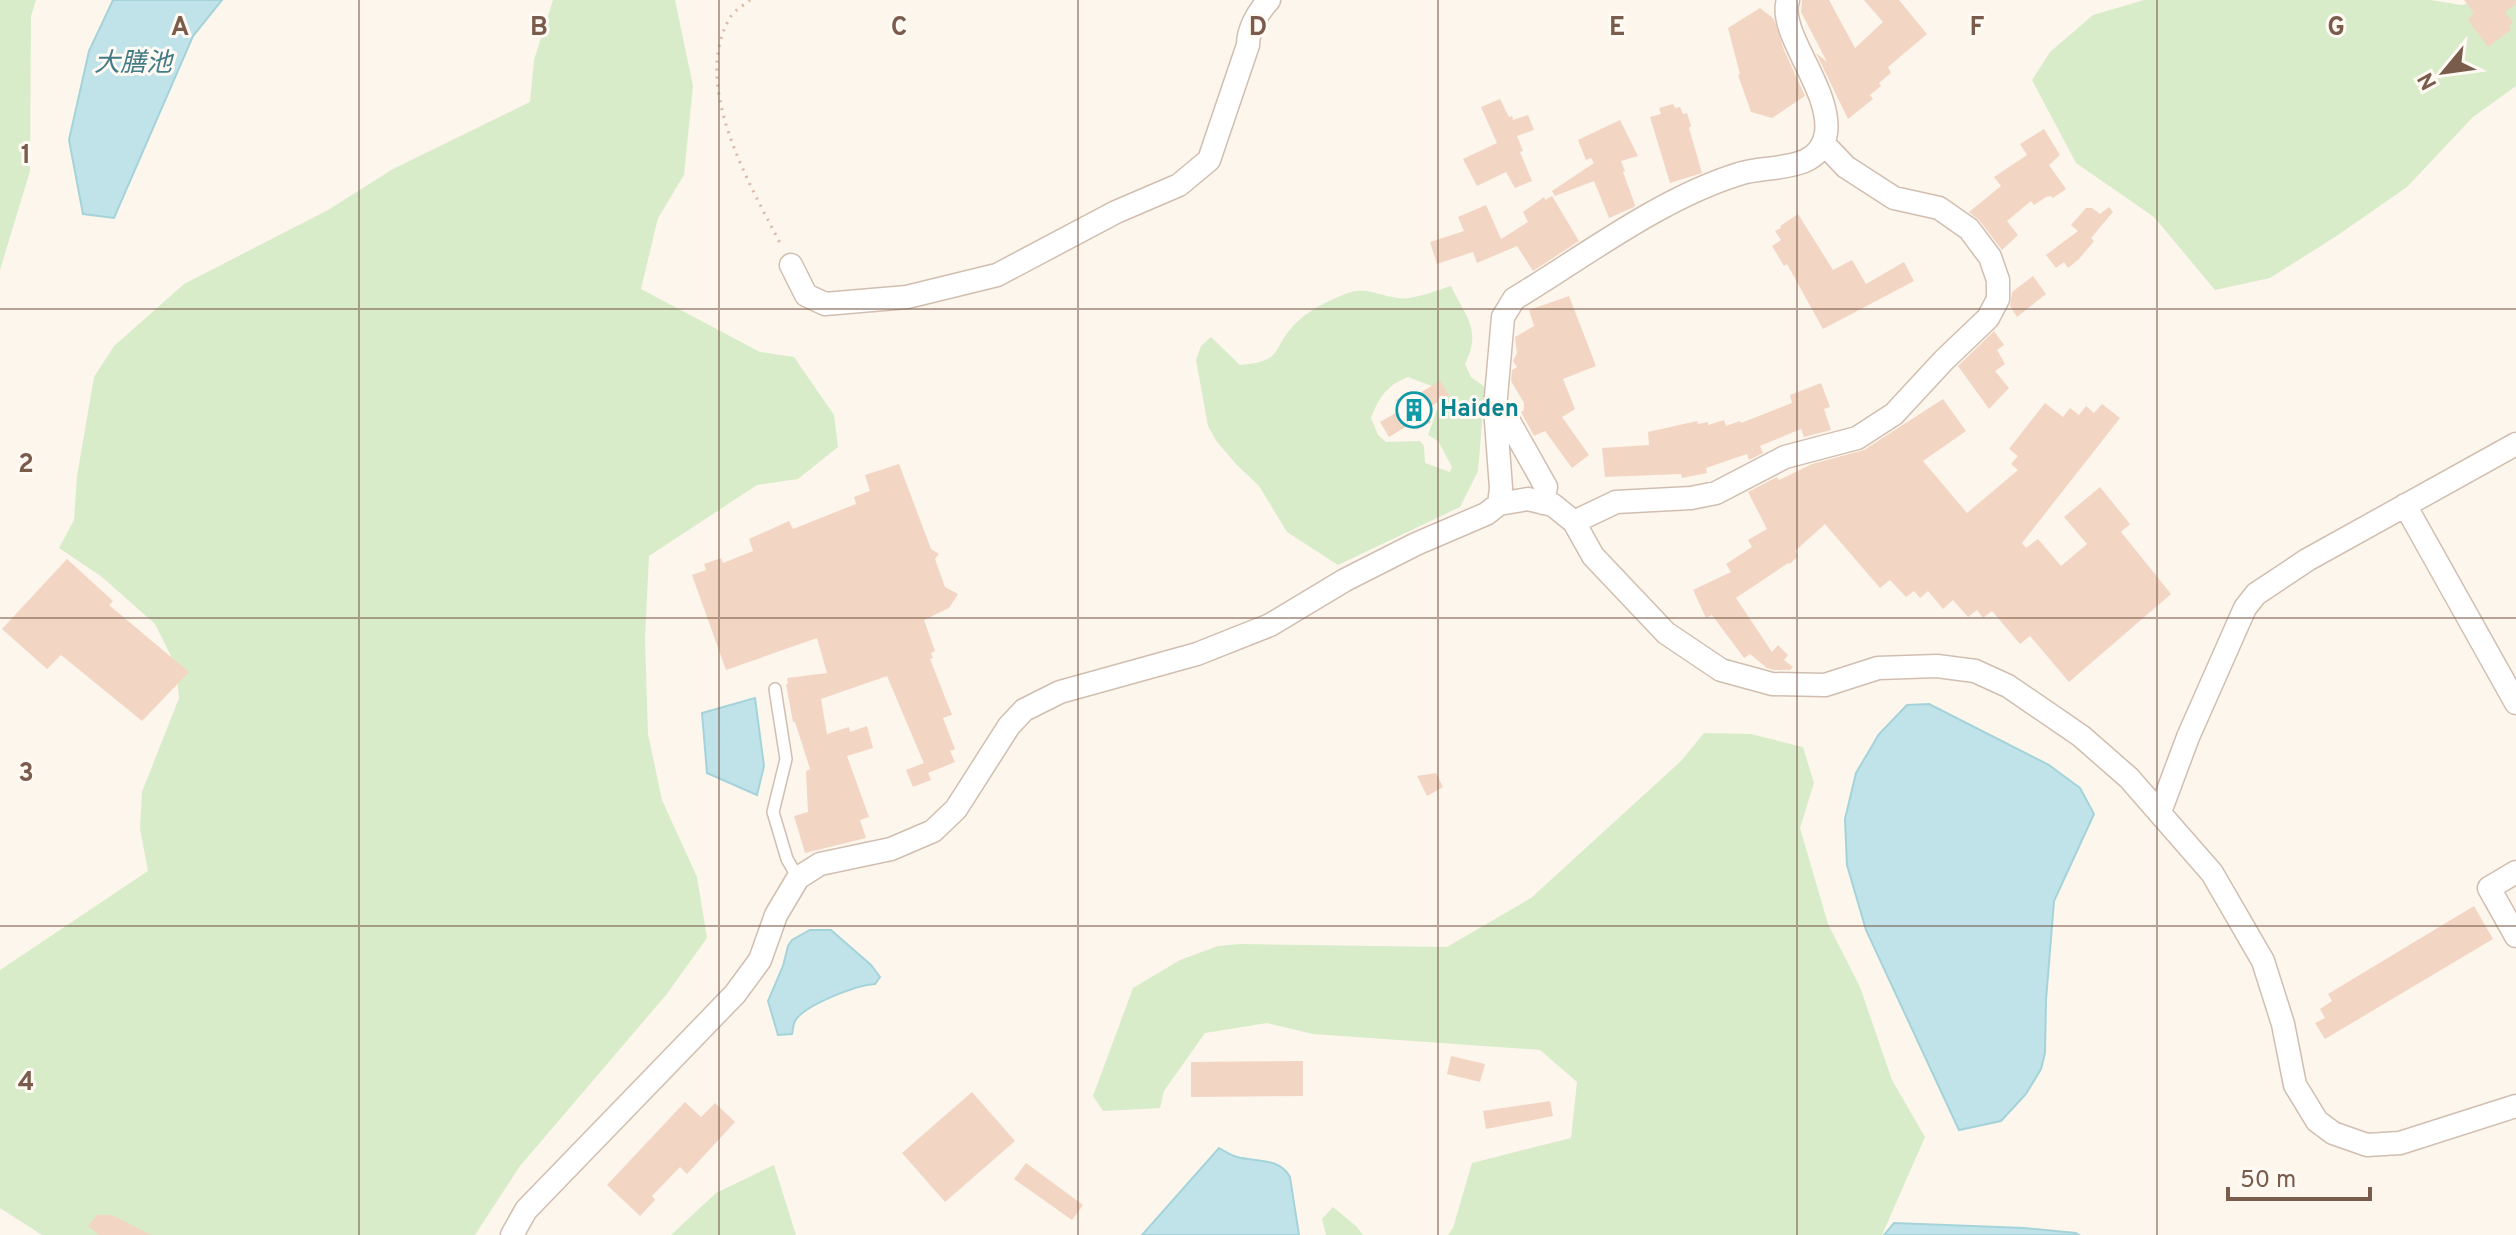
<svg xmlns="http://www.w3.org/2000/svg" width="2516" height="1235" font-family="Overpass,'Noto Sans JP',sans-serif">
<style>
.green{fill:#d8ecc9;fill-rule:evenodd}
.water{fill:#bfe3e8;stroke:#a5d3da;stroke-width:2}
.building{fill:#f3d5c3}
.lines{fill:none;stroke-linecap:round;stroke-linejoin:round}
.service-casing{stroke:#d1beb0;stroke-width:14}
.minor-casing{stroke:#d1beb0;stroke-width:25}
.path{stroke:#d9b8a5;stroke-width:3;stroke-dasharray:2 6;stroke-linecap:butt}
.service{stroke:#fff;stroke-width:11}
.minor{stroke:#fff;stroke-width:22}
.grid{fill:none;stroke:#7a5c4d;stroke-width:2;stroke-opacity:0.55}
.labels{text-anchor:middle;dominant-baseline:central;stroke-width:6;stroke-linejoin:round;paint-order:stroke}
.culture-label{font-size:24px;font-weight:bold;fill:#0d838f;stroke:#fffaf3;text-anchor:start}
.water-label{font-size:26px;font-style:italic;fill:#437c86;stroke:#fffaf3}
.grid-label{font-size:26px;text-anchor:middle;font-weight:bold;fill:#7a5c4d;stroke:#fffaf3;stroke-width:6;stroke-linejoin:round;paint-order:stroke}
</style>
<rect width="100%" height="100%" fill="#fdf6ec"/>
<path class="green" d="M0,0H36L31,16L30,171L0,270Z
M553,0H675L693,86L684,175L658,218L641,289L760,352L794,357L834,415L838,447L798,479L757,485L649,556L645,638L648,734L662,800L697,877L707,938L666,995L520,1166L475,1235H42L0,1208V970L148,871L140,829L142,792L179,698L176,666L155,624L102,577L59,548L74,520L77,476L94,377L114,346L184,284L328,210L393,169L530,102L534,60Z
M2144,0H2430L2462,5L2480,0H2516V86L2473,117L2407,187L2338,235L2270,278L2215,290L2154,217L2076,163L2032,80L2050,52L2093,15Z
M1451,286C1466,317 1482,330 1465,364L1471,377L1485,387L1478,471L1460,507L1338,565L1287,532L1259,486L1237,465L1217,442L1208,426L1196,360L1201,346L1211,337L1240,365C1285,361 1270,350 1295,324C1306,312 1327,301 1343,295C1369,283 1384,301 1409,298C1423,296 1438,290 1451,286ZM1408,377L1437,388L1438,407L1428,435L1438,441L1452,467L1450,472L1425,463L1424,446L1420,441L1386,442L1378,435L1371,418C1379,397 1386,386 1408,377Z
M1704,733L1751,734L1803,747L1814,783L1800,828L1828,924L1860,987L1892,1080L1925,1137L1882,1235H1448L1453,1228L1472,1163L1571,1138L1577,1082L1540,1050L1313,1034L1267,1023L1205,1033L1164,1091L1160,1108L1103,1111L1093,1096L1133,988L1180,960L1218,946L1241,944L1447,947L1531,898L1681,761Z
M774,1165L796,1235H671L716,1193Z
M1333,1207L1356,1226L1363,1235H1326L1322,1219Z"/>
<path class="water" d="M113,0H222L193,36L114,218L83,214L69,140L89,51Z
M755,698L764,766L757,795L707,773L702,713Z
M1929,704L2049,765L2080,788L2094,814L2054,901L2046,1000L2045,1053L2041,1069L2026,1094L2001,1121L1959,1130L1866,930L1847,865L1845,819L1856,773L1879,734L1907,705Z
M810,930H831L871,965L880,977L875,984C857,985 804,1005 795,1021C793,1025 793,1030 792,1034L778,1035L768,1001L783,966L788,946L792,940Z
M1219,1148C1224,1151 1231,1155 1237,1157C1255,1162 1279,1157 1290,1177L1299,1235H1142Z
M1894,1223L2024,1228L2076,1233L2079,1235H1884Z"/>
<path class="building" d="M1802,0H1829L1855,48L1883,22L1864,0H1899L1927,34L1888,67L1891,73L1879,83L1881,86L1870,95L1873,99L1848,119L1816,53L1827,62L1801,12Z
M2464,0H2516V4L2505,12L2513,22L2509,27L2511,30L2488,47L2468,20L2474,13Z
M1760,8L1774,19L1784,50L1805,96L1772,118L1751,112L1738,75L1740,74L1728,28Z
M1500,99L1509,117L1512,116L1513,120L1528,115L1534,130L1517,136L1523,151L1520,152L1532,181L1515,188L1506,172L1477,186L1463,159L1497,143L1481,107Z
M1673,104L1675,108L1680,107L1683,114L1687,113L1691,126L1689,128L1702,173L1670,183L1650,117L1661,114L1659,108Z
M1620,120L1638,156L1621,161L1625,171L1623,172L1635,205L1634,207L1609,218L1594,181L1555,196L1552,191L1594,163L1591,158L1586,160L1578,140Z
M2044,129L2060,155L2049,165L2066,189L2053,198L2051,196L2046,197L2034,205L2031,201L2007,221L2018,235L2002,250L1980,221L1969,212L2001,186L1994,177L2027,155L2020,144Z
M1552,196L1579,241L1533,271L1517,246L1477,263L1473,252L1437,264L1430,242L1464,231L1458,217L1486,205L1501,239L1528,222L1523,212L1544,197L1545,200Z
M2109,207L2113,212L2091,238L2094,241L2079,259L2068,268L2064,262L2056,268L2046,255L2078,231L2071,225L2086,208H2092L2100,214Z
M1798,214L1833,270L1852,260L1866,284L1904,262L1914,281L1823,329L1787,264L1784,266L1772,246L1781,240L1775,231L1781,228L1780,226Z
M2033,276L2046,294L2017,317L2010,306L2012,292Z
M1569,296L1596,366L1563,379L1575,409L1562,417L1589,455L1572,468L1545,431L1534,436L1521,412L1524,410V403L1511,381L1512,370L1517,367L1513,361L1517,353L1515,337L1534,326L1529,310Z
M1994,331L2004,345L1997,350L2005,364L1995,371L2009,388L1989,409L1958,366Z
M1440,381L1449,395L1427,409L1428,411L1425,412L1431,422L1417,430L1412,423L1389,437L1380,422L1401,410L1396,400L1412,391L1415,396Z
M1821,383L1830,407L1824,409L1831,430L1804,437L1801,429L1760,446L1763,453L1749,460L1747,454L1706,468L1707,473L1682,478L1681,474L1605,477L1602,448L1649,445L1648,432L1697,421L1698,424L1708,422V425L1724,420L1726,426L1740,421L1741,423L1792,403L1790,395Z
M1943,399L1966,431L1923,461L1967,513L2018,470L2011,464L2018,456L2009,449L2045,403L2063,417L2070,408L2079,415L2086,406L2094,413L2102,404L2120,418L2022,543L2026,548L2038,539L2061,566L2087,544L2064,517L2100,487L2130,524L2121,532L2171,594L2069,682L2030,636L2020,644L1992,611L1983,618L1977,610L1968,617L1953,600L1943,609L1928,591L1920,598L1914,591L1906,597L1890,580L1880,588L1825,524L1795,551L1798,556L1790,564L1788,563L1736,598L1772,652L1778,645L1788,655L1784,660L1793,667L1790,670H1774L1767,668L1750,654L1744,658L1712,615L1706,618L1693,590L1731,572L1726,564L1752,547L1748,540L1767,529L1748,492L1777,477L1779,480L1812,464L1864,450Z
M899,464L931,549L939,554L935,559L945,587L958,594L949,608L924,620L935,651L931,653L933,658L930,659L952,715L943,718L955,749L950,751L955,762L928,773L887,676L821,699L827,734L849,727L850,732L867,726L873,748L847,756L869,817L860,820L866,838L805,853L794,816L808,812L806,771L810,769L795,722H793L786,684H788L787,678L827,673L817,638L726,670L692,575L706,570L704,564L721,558L723,563L753,551L749,539L789,521L793,529L856,504L854,497L870,491L865,475Z
M67,559L113,601L109,605L189,672L142,721L61,655L47,669L2,629Z
M924,763L931,780L913,787L906,770Z
M1436,773L1443,787L1427,796L1417,776Z
M2474,906L2493,939L2325,1039L2315,1023L2325,1018L2320,1009L2332,1001L2328,994Z
M1451,1056L1485,1064L1480,1082L1447,1074Z
M1303,1061V1096L1191,1097V1062Z
M972,1092L1015,1141L945,1202L902,1153Z
M1550,1101L1553,1116L1486,1129L1483,1111Z
M685,1102L701,1117L715,1103L735,1122L687,1174L680,1167L652,1196L655,1200L640,1216L607,1185Z
M1026,1163L1083,1205L1072,1220L1014,1179Z
M97,1215H112L151,1235H99L88,1226Z"/>
<g class="lines">
<defs>
<path id="service" d="M775,689L786,759L773,812L787,859L798,878"/>
<path id="minor" d="M791,265L806,295L825,304L907,297L997,275L1116,212L1179,185L1209,160L1248,45C1248,29 1258,12 1269,0
M1495,408L1506,416L1546,487L1543,503
M1499,504L1501,488L1495,408L1503,317L1514,299C1585,256 1661,198 1739,174C1769,164 1820,174 1826,133C1832,89 1777,33 1788,0
M2405,505L2516,703
M1574,522L1616,502L1691,498L1716,493L1785,457L1857,438L1894,414L1944,360L1988,318L1998,299V280L1990,257L1969,229L1939,208L1894,198L1846,167L1824,144
M2160,812L2188,737L2245,608L2256,594L2307,560L2516,444
M2516,872L2489,888L2516,936
M512,1235L526,1210L735,994L760,960L776,915L798,878L820,864L891,849L933,831L956,809L1009,726L1024,710L1060,692L1197,654L1270,625L1345,580L1416,544L1486,514L1499,504L1528,499L1553,505L1574,522L1593,556L1666,633L1721,670L1772,684L1825,685L1878,668L1937,666L1975,671L2008,686L2081,736L2129,778L2212,873L2263,961L2283,1024L2295,1085L2317,1121L2333,1133L2367,1145L2400,1143L2516,1106"/>
</defs>
<use href="#service" class="service-casing"/>
<use href="#minor" class="minor-casing"/>
<path class="path" d="M750,0C744,5 735,10 731,16C689,84 751,186 782,247"/>
<use href="#service" class="service"/>
<use href="#minor" class="minor"/>
</g>
<path class="grid" d="M359,0V1235M719,0V1235M1078,0V1235M1438,0V1235M1797,0V1235M2157,0V1235M0,309H2516M0,618H2516M0,926H2516"/>
<defs>
<symbol id="building-ring" viewBox="-11 -11 22 22"><circle r="9.5" fill="#fffaf3" stroke="#0f9aa8" stroke-width="1.5"/><path d="M-4-6H4V6H1V3H-1V6H-4ZM-2.5-4.3h1.7v1.8h-1.7ZM.8-4.3h1.7v1.8H.8ZM-2.5-1h1.7V.8h-1.7ZM.8-1h1.7V.8H.8Z" fill="#0f9aa8"/></symbol>
</defs>
<g fill-rule="evenodd">
<use href="#building-ring" x="1394" y="390" width="40" height="40"/>
</g>
<g class="labels">
<g class="culture-label">
<text x="1440" y="410">Haiden</text>
</g>
<g class="water-label">
<text x="133" y="64">大膳池</text>
</g>
</g>
<g class="grid-label">
<text x="180" y="35">A</text>
<text x="539" y="35">B</text>
<text x="899" y="35">C</text>
<text x="1258" y="35">D</text>
<text x="1617" y="35">E</text>
<text x="1977" y="35">F</text>
<text x="2336" y="35">G</text>
<text x="26" y="163">1</text>
<text x="26" y="472">2</text>
<text x="26" y="781">3</text>
<text x="26" y="1090">4</text>
</g>
<g transform="translate(2444 72) rotate(241)" stroke="#fffaf3" stroke-width="6" paint-order="stroke">
<path d="M0-6L14 30L0 20L-14 30Z" fill="#7a5c4d"/>
<text y="-12" font-size="22" font-weight="bold" text-anchor="middle" fill="#7a5c4d">N</text>
</g>
<path d="M2228 1187v12h142v-12" fill="none" stroke="#7a5c4d" stroke-width="4"/>
<text x="2240" y="1187" font-size="24" fill="#7a5c4d" stroke="#fffaf3" stroke-width="6" paint-order="stroke">50 m</text>
</svg>
